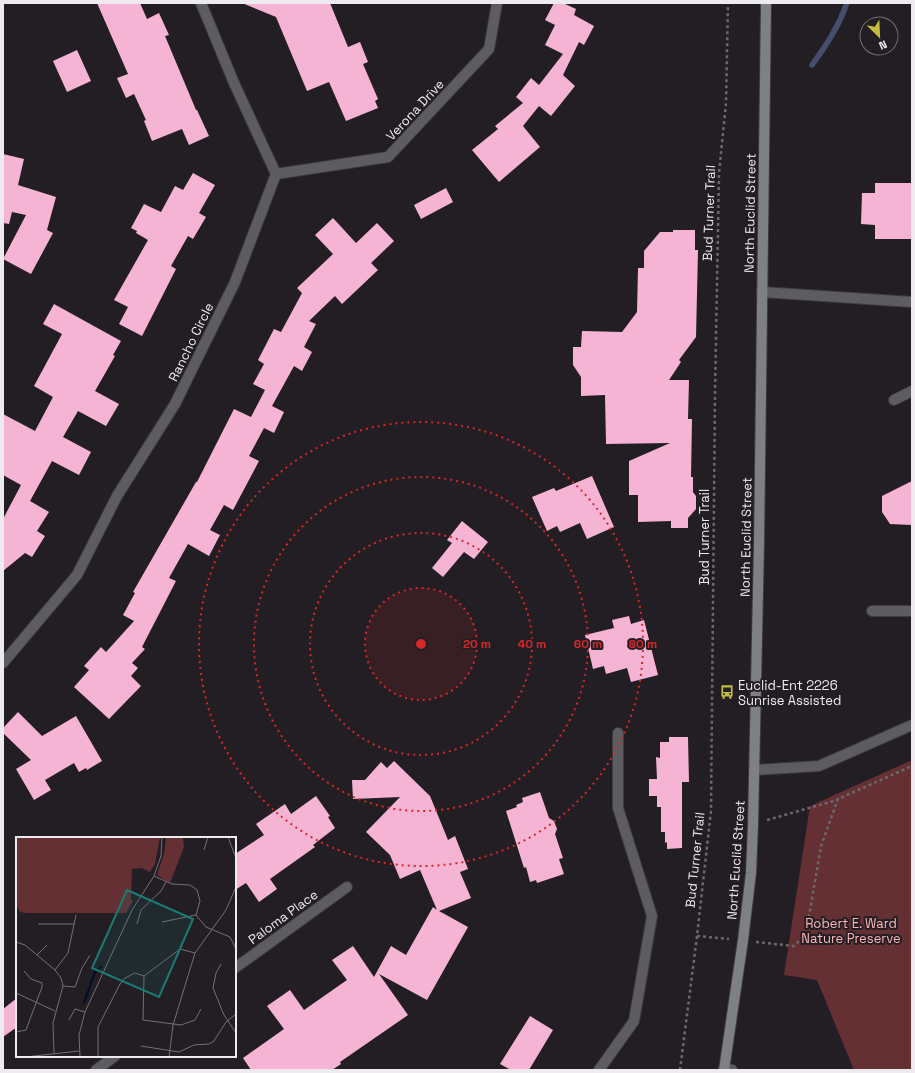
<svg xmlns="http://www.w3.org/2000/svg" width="915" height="1073" font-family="'Space Grotesk',sans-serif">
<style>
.green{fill:#643033}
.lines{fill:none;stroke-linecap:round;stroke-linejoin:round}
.stream{stroke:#474e6c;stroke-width:5.5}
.building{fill:#f6b4d5}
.service-casing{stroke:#3f3b41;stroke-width:12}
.minor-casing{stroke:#3f3b41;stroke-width:12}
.secondary-casing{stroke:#3f3b41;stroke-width:12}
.path{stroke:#6d686e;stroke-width:2.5;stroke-dasharray:3 3;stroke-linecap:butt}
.service{stroke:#5d5d61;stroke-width:10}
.minor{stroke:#5d5d61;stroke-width:10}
.secondary{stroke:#7f7f86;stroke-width:10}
.ring{fill:none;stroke:#d62828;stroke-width:2;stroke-dasharray:2 4}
.labels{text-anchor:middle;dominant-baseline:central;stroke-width:4;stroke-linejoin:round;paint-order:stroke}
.street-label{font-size:13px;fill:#eeebf0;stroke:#231e24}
.poi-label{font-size:13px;fill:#eeebf0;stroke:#231e24;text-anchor:start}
.park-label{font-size:13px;fill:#fcb4b6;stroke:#231e24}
.inset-river{fill:none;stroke:#000a33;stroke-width:2}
.inset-road{fill:none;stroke:#747076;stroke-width:1}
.view{fill:#1a7c74;fill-opacity:0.15;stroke:#1a7c74;stroke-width:2}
.inset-edge{fill:none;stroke:#eeebf0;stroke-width:2}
.centre{fill:#d62828;stroke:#231e24;stroke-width:2}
.ring-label{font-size:12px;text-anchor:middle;font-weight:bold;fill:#d62828;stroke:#231e24;stroke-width:4;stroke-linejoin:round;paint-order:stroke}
</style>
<rect width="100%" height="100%" fill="#231e24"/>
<path class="green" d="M912,760V1070H854L817,980L784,975L810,806Z"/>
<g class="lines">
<path class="stream" d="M812,65C827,44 838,28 847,3"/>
</g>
<path class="building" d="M97,3H140L147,19L159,13L169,35L165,36L196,110H197L209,136L189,145L182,129L152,141L144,121L146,120L134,94L126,98L117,78L128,74Z
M242,3H330L348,47L360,42L368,62L363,64L378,99L375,101L378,108L346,121L329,82L307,91L276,17Z
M554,3H563L576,9L574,15L594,26L584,45L579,42L563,75L575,86L551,116L539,106L523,126L540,147L499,182L472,150L498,129L495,126L523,103L516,97L531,78L539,85L563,54L545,45L555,25L545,20Z
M77,50L91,81L67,92L53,61Z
M3,154L24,159L18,185L56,197L47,230L53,233L31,274L3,259L26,215L12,212L9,224L3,223Z
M193,173L215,185L199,213L206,217L193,239L188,236L171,266L176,269L142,336L119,324L128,307L114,300L148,240L136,233L137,231L131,228L144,204L161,212L175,186L183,190Z
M875,183H912V239H875V225L861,224L862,193H875Z
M446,188L453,202L421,219L414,205Z
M333,218L356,243L377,223L394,241L371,263L378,270L342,304L335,296L309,321L316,324L304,347L312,352L302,371L294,366L272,406L284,412L274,433L264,428L249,456L259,461L233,510L224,505L210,530L220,535L209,556L188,544L169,578L176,581L142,647L145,649L132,663L138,668L131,676L141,686L109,719L74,687L89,670L84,666L101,647L106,652L134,621L123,615L135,593L133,592L196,482H197L234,409L251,417L265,390L253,384L264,364L258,360L274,329L281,332L302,293L297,288L333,254L315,235Z
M673,230H695V250H698L696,337L679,360L681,362L669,380H689L688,419H692L691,477H693V492L696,496V509L688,518V528H671V521L638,522V495H629V461L670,443L606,444L605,395L581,396V377L573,365V347H581L582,331L622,332L637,312L638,268H644V251L660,232H673Z
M54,304L121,341L113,355L115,356L95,391L119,404L106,426L78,411L63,437L91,452L79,475L52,461L30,501L49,512L37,531L45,536L32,557L25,553L3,571V519L21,485L3,475V414L35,431L53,397L34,386L62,334L43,324Z
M592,476L614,527L587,539L580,523L560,532L557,526L547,531L532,497L554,488L556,491Z
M912,481V525L890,524L882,512V496Z
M462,521L488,542L474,559L464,552L443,577L432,568L452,543L447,540Z
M629,616L631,624L644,620L658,675L631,682L627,668L606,674L604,666L593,669L585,635L614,628L612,620Z
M18,712L42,736L76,716L102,761L87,770L86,768L79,772L74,763L45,780L51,790L34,800L16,769L31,760L3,733V728Z
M669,737H688L689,782H682V848L667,849V842L665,843V832H661V807H657V796H649V779H657L656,757L660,758V742H669Z
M394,761L430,796L448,840L455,836L468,869L460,872L471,898L439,911L468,927L427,1000L379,974L408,1015L340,1062L341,1064L332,1070H251L243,1058L284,1029L267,1006L290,990L304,1010L347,980L332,960L353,946L374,977L391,946L406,955L433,907L437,910L420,870L400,879L390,855L366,832L400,797L353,799L352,780H365L381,762L387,768Z
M540,792L549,818L554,821L557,829L555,834L563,858L559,859L564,874L537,883L536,880L530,882L526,867L524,868L506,811L517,807L516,805L523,802L522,798Z
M316,796L330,816L328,817L335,828L313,845L315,847L270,879L277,889L259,902L246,883L235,890V854L264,835L256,824L285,804L291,814Z
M17,998V1027L3,1037V1009Z
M530,1016L553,1030L529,1070H511L500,1064Z"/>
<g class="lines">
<defs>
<path id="service" d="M762,292L912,302
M894,400L912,391
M872,611H912
M755,770L819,766L912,725
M724,1069L732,1070"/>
<path id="minor" d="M276,174L388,157L489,49L497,3
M3,663L77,575L117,496L175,404L235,282L276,174L234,83L201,3
M235,968L347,887
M96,1070L115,1056
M599,1070L634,1021L652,916L618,808V733"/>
<path id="secondary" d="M724,1070L743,940L751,873L753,825L759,544L766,3"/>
</defs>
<use href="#service" class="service-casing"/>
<use href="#minor" class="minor-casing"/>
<use href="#secondary" class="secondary-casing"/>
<path class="path" d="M767,820L837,800
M697,936L729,939
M756,942L794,946L806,934L821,846L838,799L912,766
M680,1070L697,936L711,811L715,392L719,173L726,103L728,3"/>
<use href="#service" class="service"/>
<use href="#minor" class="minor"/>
<use href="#secondary" class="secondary"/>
</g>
<circle cx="421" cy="644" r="56" fill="#d62828" fill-opacity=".12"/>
<g class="ring">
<circle cx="421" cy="644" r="56"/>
<circle cx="421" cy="644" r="111"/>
<circle cx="421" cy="644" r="167"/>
<circle cx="421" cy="644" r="222"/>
</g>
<defs>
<symbol id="bus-bare" viewBox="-9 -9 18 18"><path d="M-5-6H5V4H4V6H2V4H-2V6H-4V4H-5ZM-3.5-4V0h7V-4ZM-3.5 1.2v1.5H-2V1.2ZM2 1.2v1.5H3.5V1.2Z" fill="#c2bd3f" stroke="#231e24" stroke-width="2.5" paint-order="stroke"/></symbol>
</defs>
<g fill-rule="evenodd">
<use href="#bus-bare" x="717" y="682" width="20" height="20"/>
</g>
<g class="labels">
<g class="street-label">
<text transform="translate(415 110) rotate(-47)">Verona Drive</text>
<text transform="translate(709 213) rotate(-88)">Bud Turner Trail</text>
<text transform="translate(750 213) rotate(-89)">North Euclid Street</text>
<text transform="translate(191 342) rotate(-64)">Rancho Circle</text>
<text transform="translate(704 537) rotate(-90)">Bud Turner Trail</text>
<text transform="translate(746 537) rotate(-89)">North Euclid Street</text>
<text transform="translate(695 860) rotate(-84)">Bud Turner Trail</text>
<text transform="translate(736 860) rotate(-86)">North Euclid Street</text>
<text transform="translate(283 917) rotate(-36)">Paloma Place</text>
</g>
<g class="poi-label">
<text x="738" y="685">Euclid-Ent 2226<tspan x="738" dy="15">Sunrise Assisted</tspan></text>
</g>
<g class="park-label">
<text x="851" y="923">Robert E. Ward<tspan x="851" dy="15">Nature Preserve</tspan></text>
</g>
</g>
<g transform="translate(16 837)">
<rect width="220" height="220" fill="#231e24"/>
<path d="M0,0H144L139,27L134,35L126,31L116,32L115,63L117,64L110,76H11L4,75L0,68ZM150,0H167L168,10L154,46L141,38L148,17Z" fill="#643033"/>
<path class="inset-river" d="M68,166L79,135L86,129"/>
<path class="inset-road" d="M212,0L220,21M188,13L192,0M138,39L156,47L174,48L181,53L184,64L180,78L190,90L214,100L220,112M146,85L180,78M22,87H58M121,87L125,73L145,54L150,45M0,105L9,108L39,133L45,141L47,149L37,186L38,216M179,116L164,112L128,139L127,183L165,188L179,183L185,172M21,118L31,108M205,127L200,136L197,151L208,178L220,196M39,133L52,116L60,78M47,149L59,150L66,131L74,118M0,156L39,174M53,183L59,172L69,175M0,195L10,193L26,150V146L15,142L8,134M125,209L163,215L178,208L193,207L198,204L210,185L220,177M9,220L63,214M64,220L63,198L69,175L116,73L138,39L145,19L146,0M82,220V190L104,147L109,141L119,136L128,139M153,220L157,188L179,116L210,73L220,50"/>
<path class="view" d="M111,53L177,82L143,160L76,131Z"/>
<rect width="220" height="220" class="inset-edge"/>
</g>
<circle cx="421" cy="644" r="6" class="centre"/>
<g class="ring-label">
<text x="477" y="648">20 m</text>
<text x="532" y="648">40 m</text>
<text x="588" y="648">60 m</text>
<text x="643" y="648">80 m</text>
</g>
<rect width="915" height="1073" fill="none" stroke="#eeebf0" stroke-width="8"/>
<g transform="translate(879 36) rotate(156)"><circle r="19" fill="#231e24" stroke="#747076"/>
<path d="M0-3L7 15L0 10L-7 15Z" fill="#c2bd3f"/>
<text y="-6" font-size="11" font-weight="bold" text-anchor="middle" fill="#eeebf0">N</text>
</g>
</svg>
